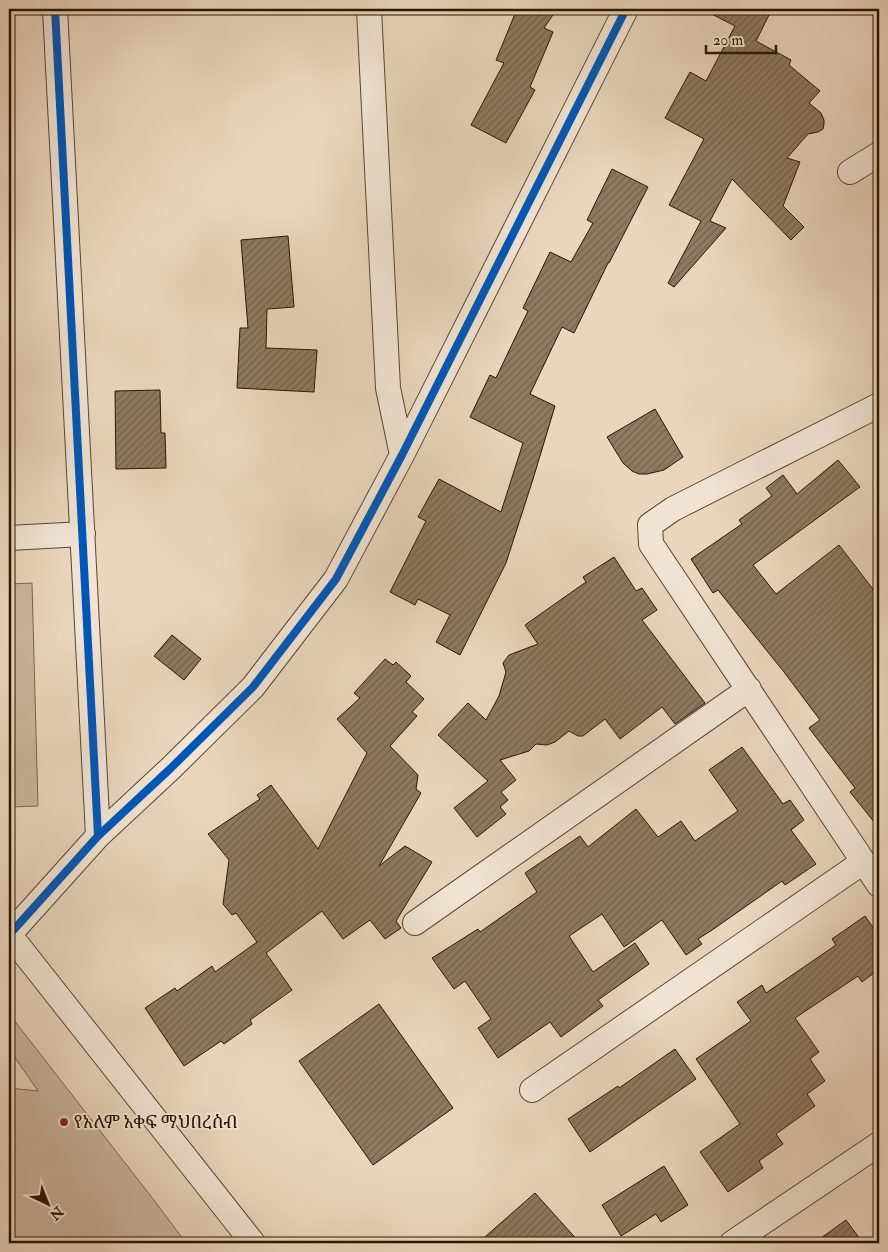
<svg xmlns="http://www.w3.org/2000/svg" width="888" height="1252" font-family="'IM FELL Double Pica','Noto Serif Ethiopic',serif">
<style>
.garden{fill:#c8b59d;stroke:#78664e}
.building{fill:url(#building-hatch);stroke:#291600}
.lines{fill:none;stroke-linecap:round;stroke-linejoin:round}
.minor-casing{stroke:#59462f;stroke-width:26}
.minor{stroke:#f1e4d4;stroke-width:24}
.cycleway-casing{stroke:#f1e4d4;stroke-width:11}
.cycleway{stroke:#0057b8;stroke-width:8}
.poi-dot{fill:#8f2418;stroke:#f1e4d4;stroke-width:2}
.labels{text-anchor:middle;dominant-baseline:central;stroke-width:4;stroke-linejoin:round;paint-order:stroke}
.poi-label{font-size:18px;fill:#291600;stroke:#f1e4d4;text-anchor:start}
</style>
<defs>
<pattern id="building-hatch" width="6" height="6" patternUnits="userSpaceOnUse" patternTransform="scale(1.25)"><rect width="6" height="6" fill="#8d7a62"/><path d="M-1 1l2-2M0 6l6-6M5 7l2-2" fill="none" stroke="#73634e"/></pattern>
</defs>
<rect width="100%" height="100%" fill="#e9d6bd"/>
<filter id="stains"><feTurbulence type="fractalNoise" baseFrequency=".004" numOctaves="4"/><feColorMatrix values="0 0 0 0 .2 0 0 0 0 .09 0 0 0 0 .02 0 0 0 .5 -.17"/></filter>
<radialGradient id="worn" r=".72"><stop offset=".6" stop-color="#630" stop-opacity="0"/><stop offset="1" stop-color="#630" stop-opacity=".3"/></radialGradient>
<path class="garden" d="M32,583L38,806L9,807V584Z
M13,1019L153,1199L186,1243H9V1088L38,1091L9,1049V1022Z"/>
<path class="building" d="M517,9H557L544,28L553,32L530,87L535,90L506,143L471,125L504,63L496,60Z
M702,9H772L756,41L791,60L789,65L820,91L809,103L821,113L824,120V124L823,129L818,132L808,134L787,158L800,162L783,206L804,227L791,240L732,179L710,221L726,228L674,287L668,283L701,221L669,205L704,139L665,118L690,72L706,81L735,26Z
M612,169L648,187L609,263H608L574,333L562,327L530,394L555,406L533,479L506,563L460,655L436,642L450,615L418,599L415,605L390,592L426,521L418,517L439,479L501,512L523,443L470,417L490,375L496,378L528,311L523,308L550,252L571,262L593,223L587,220Z
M288,236L294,307L267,309L266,348L317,350L314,392L237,388L240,328H248L241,240Z
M160,390L161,433H165L166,468L116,469L115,391Z
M655,409L683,457L664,470L647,474H639L632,471L623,463L607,437Z
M838,460L860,487L753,565L776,594L839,545L879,597V828L850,792L855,788L809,728L820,720L784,672L718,590L713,593L691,559L742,524L739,520L772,496L766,488L783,475L797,494Z
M614,557L636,591L642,588L657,610L642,620L705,703L675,724L662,707L620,739L605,719L583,736H578L569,731L555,742L547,745L536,744L529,751L500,760L516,780L501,792L508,800L500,807L506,814L477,837L454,808L488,781L438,735L468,703L486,720L499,696L506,672L503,663L509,655L538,644L525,625L586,582L583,577Z
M172,635L201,659L184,680L154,656Z
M385,659L393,665L396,662L411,676L406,682L424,699L412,712L417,716L390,746L418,775L416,789L421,793L379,866L405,846L432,862L396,921L401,928L385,939L370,920L343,939L322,911L266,953L292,990L250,1020L252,1024L224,1044L221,1041L184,1066L145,1008L175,988L177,991L212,966L215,972L257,942L236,913L232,915L223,904L229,860L208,834L260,799L257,795L271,785L318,849L367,753L337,719L360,698L354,693Z
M742,747L783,804L790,800L804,820L791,830L816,864L785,885L782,881L715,928L698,939L702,944L686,955L662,920L624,947L602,914L569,936L593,972L635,943L649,964L598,1000L603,1006L561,1037L550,1022L498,1058L478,1028L491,1019L465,981L454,989L432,958L478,929L480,932L537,892L525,873L580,836L588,847L636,809L658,837L681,821L695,841L738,811L709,770Z
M865,916L879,936V969L862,982L858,976L795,1018L819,1052L810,1059L825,1081L807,1094L815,1106L776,1134L783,1144L759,1161L763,1168L728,1192L700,1152L740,1124L696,1059L751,1021L737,1002L762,985L766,993L836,945L832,939Z
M379,1004L453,1108L373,1165L299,1061Z
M675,1049L696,1079L590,1152L568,1119L618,1086L619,1088Z
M664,1166L688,1205L661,1222L656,1214L621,1236L602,1205Z
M535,1193L580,1243H478Z
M846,1220L863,1243H814Z"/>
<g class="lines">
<defs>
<path id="minor" d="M55,9L98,836
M369,9L388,388L402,455
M850,172L879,154
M879,405L673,509L650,525L651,544L879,885
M9,538L83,534
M415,923L749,689
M9,934L253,1243
M9,935L98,836L171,768L253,687L336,579L402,455L626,9
M532,1090L863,862
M732,1243L879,1144"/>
</defs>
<use href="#minor" class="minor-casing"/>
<use href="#minor" class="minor"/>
<defs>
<path id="cycleway" d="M55,9L98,836
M9,935L98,836L171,768L253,687L336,579L402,455L626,9"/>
</defs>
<use href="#cycleway" class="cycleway-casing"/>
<use href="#cycleway" class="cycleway"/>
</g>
<circle class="poi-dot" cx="64" cy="1122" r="5"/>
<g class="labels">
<g class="poi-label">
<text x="74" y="1122">የአለም አቀፍ ማህበረስብ</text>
</g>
</g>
<rect width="888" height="1252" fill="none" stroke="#e9d6bd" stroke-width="30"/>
<rect x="10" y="10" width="868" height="1232" fill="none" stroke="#291600" stroke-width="2.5"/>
<rect x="15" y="15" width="858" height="1222" fill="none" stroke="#291600"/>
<g transform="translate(48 1204) rotate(137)" stroke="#f1e4d4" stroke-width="4" paint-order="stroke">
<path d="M0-4L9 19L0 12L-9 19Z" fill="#291600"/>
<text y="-8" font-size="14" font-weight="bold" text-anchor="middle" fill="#291600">N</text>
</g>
<path d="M706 45v8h70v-8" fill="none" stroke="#291600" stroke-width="2.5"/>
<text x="713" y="45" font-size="15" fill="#291600" stroke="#f1e4d4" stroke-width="4" paint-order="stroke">20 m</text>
<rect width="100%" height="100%" filter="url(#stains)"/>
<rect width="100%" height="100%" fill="url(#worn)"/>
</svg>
